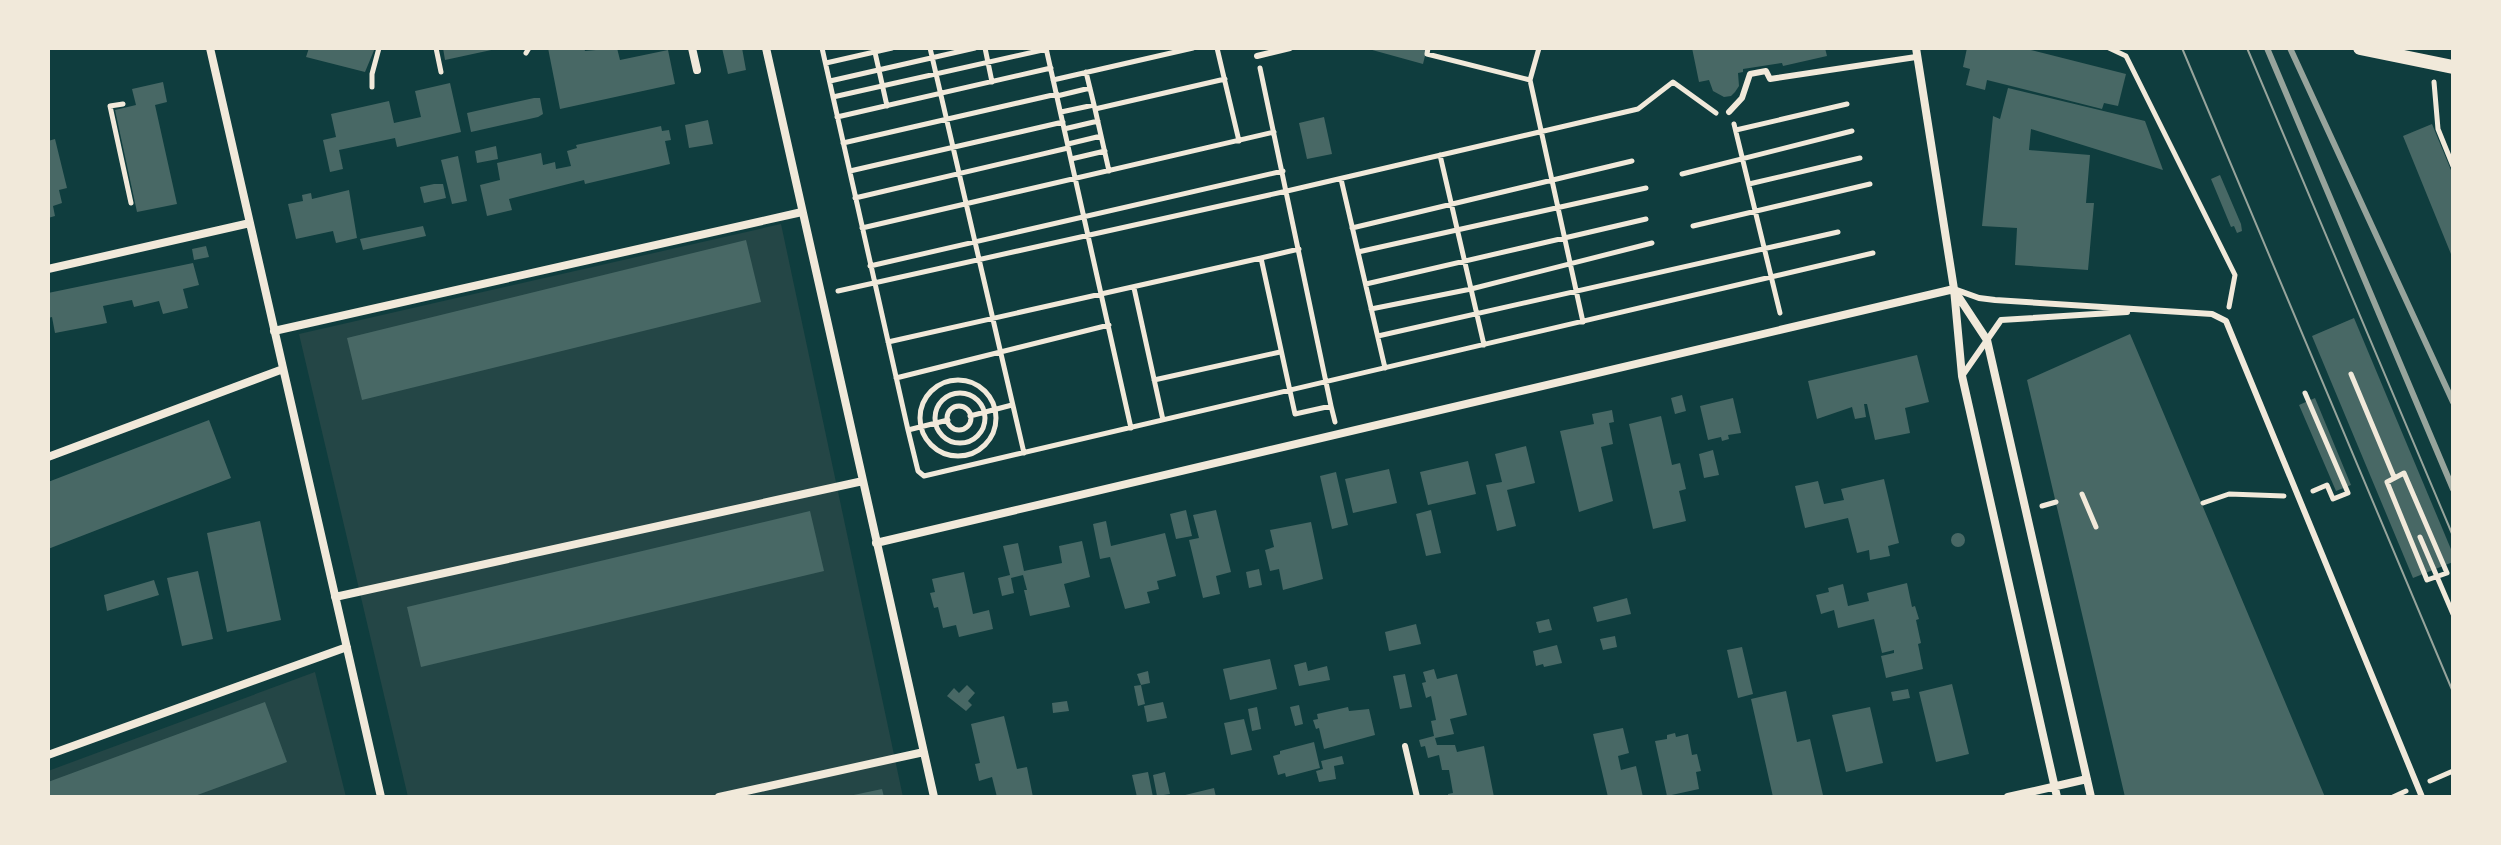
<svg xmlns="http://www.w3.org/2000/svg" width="2501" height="845" font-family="Commissioner,sans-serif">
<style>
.green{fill:#244646}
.building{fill:#486865}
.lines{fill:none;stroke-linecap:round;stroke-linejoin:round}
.path{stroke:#f1e9da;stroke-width:5}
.service{stroke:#f1e9da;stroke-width:6}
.minor{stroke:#f1e9da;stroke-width:8}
.tertiary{stroke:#f1e9da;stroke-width:14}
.tram{stroke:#97a49c;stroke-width:2}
.rail{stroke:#97a49c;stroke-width:6}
</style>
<rect width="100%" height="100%" fill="#0f3d3e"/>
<path class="green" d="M781,224L903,797H408L299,334Z
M315,672L346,797H48V771Z"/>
<path class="building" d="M309,48H375L365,72L306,57Z
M443,48H496V49L445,60Z
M548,48H584L585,51L617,48L620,60L668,50L675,84L560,109Z
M722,48H742L746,70L728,74Z
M1365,48H1427L1423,64Z
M1692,48H1825L1827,56L1783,66L1782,63L1743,69V72L1738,73L1739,86L1735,92L1731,96L1724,97L1713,91L1709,80L1699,82Z
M1967,48H2023L2126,74L2118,106L2104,103L2102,109L1987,80L1985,90L1966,85L1970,69L1963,67Z
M163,82L167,102L155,105L177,204L137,212L115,110L136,105L132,89Z
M450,83L461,132L397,147L395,138L339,150L343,169L330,172L323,140L336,137L331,114L389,101L394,123L421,117L415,91Z
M2008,88L2145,121L2163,170L2031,129L2029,150L2090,155L2086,203H2094L2088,270L2015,265L2017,228L1982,226L1993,116L2000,119Z
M534,98H540L543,114L538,117L471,132L467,113Z
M1324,117L1332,154L1307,159L1299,123Z
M708,120L713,144L689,148L685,125Z
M2432,124L2453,175V259L2403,136Z
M661,126L662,131L669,130L671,140L665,141L670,164L585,184L584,180L509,199L512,210L487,216L480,185L500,180L497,163L541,153L543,165L555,162L556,169L571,166L567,151L577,148L576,145Z
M55,139L67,188L59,190L62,203L53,206L55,216L48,218V141Z
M496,146L498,159L477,163L475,151Z
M458,156L467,201L452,204L441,160Z
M2220,175L2241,224L2242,231L2237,233L2234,226L2231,227L2211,179Z
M434,184H443L446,198L424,203L420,187Z
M349,190L357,238L336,243L333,231L296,239L288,204L303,201L302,195L311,193L312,199Z
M423,226L426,236L363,250L360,239Z
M746,240L761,302L362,400L347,338Z
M206,246L209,257L194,260L192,249Z
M193,263L199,285L183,289L188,308L163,314L159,301L134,307L132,300L103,306L107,323L55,333L52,317L48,318V293Z
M2354,318L2453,554V562L2413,578L2312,336Z
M2130,334L2150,381L2325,797H2125L2027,380Z
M1917,355L1929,402L1905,408L1910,433L1875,440L1867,404H1864L1866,417L1855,419L1852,407L1817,419L1808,381Z
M1682,395L1686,411L1675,414L1671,398Z
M1733,398L1741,433L1728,435L1729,439L1722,441L1721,437L1708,440L1700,406Z
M2315,398L2351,485L2336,491L2299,405Z
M1612,410L1614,422L1609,423L1613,444L1601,447L1613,501L1579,512L1560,431L1594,424L1592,414Z
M1661,416L1672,465L1680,463L1686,489L1679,491L1686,521L1653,529L1629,424Z
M209,420L231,478L48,549V482Z
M1526,446L1535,483L1507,490L1516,526L1497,531L1486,485L1502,482L1495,454Z
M1713,450L1719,475L1704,478L1699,454Z
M1468,461L1476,494L1428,505L1420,472Z
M1389,469L1397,503L1353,513L1345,479Z
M1336,472L1348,525L1332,529L1320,476Z
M1884,479L1899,543L1888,546L1890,556L1870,560L1869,550L1857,553L1848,518L1805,528L1795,486L1818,481L1824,504L1844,500L1841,489Z
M1186,510L1192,536L1176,539L1170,514Z
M1216,510L1231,572L1216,576L1220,594L1203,598L1189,540L1199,538L1193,515Z
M1431,510L1441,553L1426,556L1416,514Z
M810,511L824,571L421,667L407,607Z
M260,521L281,620L227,632L207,533Z
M1106,521L1111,546L1165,533L1176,576L1157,581L1159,589L1147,592L1150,603L1125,609L1110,557L1100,559L1093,524Z
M1311,522L1323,579L1283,590L1279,569L1270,571L1265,550L1274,547L1270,530Z
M1951 540a7 7 0 1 1 14 0a7 7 0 1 1-14 0Z
M1082,541L1090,577L1064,584L1070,607L1030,616L1024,590H1027L1023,575L1011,578L1014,593L1002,596L998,578L1010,575L1003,546L1018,543L1024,571L1062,563L1059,546Z
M1259,569L1262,585L1249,588L1246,572Z
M198,571L213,639L182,646L167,578Z
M964,572L973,614L989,610L993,629L959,637L956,625L943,628L938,607L934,608L930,593L935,592L932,579Z
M154,580L159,595L107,611L104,595Z
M1907,583L1912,607L1915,606L1919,619L1916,620L1921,643L1918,644L1923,669L1886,678L1881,656L1894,653V650L1882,653L1874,619L1838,628L1834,610L1821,614L1816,595L1829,592L1828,588L1843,584L1848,606L1869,601L1867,593Z
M1627,598L1631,614L1597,622L1593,607Z
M1549,619L1552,630L1539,633L1536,622Z
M1416,624L1421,644L1389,651L1385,632Z
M1615,636L1617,647L1603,650L1600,639Z
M1557,645L1562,663L1544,667L1543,664L1536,666L1533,651Z
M1742,647L1753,694L1738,698L1727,650Z
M1270,659L1277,689L1230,700L1223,669Z
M1306,662L1308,671L1327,666L1330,680L1299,686L1294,665Z
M1434,669L1437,679L1457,674L1467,715L1450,719L1454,734L1435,738L1437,745H1455L1457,752L1484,746L1494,797H1448V794L1453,793L1449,770H1442L1439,755L1428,758L1425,746L1421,747L1419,740L1434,736L1431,721L1436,720L1431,696L1426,698L1422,683L1426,682L1423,672Z
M1148,671L1150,683L1141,685L1145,704L1138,706L1134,686L1141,685L1137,674Z
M1405,674L1412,707L1400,709L1393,676Z
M1952,684L1969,754L1936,762L1919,692Z
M967,685L975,693L968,701L972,705L966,711L947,696L954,688L959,693Z
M1908,689L1910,698L1893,701L1891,692Z
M1786,691L1797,742L1810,739L1823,795L1773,797L1751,699Z
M1067,701L1069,711L1053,713L1052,703Z
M265,702L287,762L192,797H48V782Z
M1163,702L1167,718L1147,722L1144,706Z
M1299,705L1303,724L1295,726L1290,707Z
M1257,707L1261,729L1252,731L1248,709Z
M1348,707L1349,711L1369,709L1375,735L1324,749L1319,728L1316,729L1313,720L1318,719L1317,714Z
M1870,707L1883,763L1846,772L1832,715Z
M1004,716L1017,769L1027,767L1033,797H997L992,777L979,781L975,764L980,763L971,724Z
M1244,719L1252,750L1231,755L1224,723Z
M1623,728L1629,753L1618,756L1621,770L1636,766L1643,797H1608L1593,734Z
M1675,733L1676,737L1688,734L1692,755L1697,754L1701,771L1696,772L1699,789L1667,796L1655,741L1667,739V735Z
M1314,742L1320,768L1286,777L1285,773L1278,775L1273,756L1280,754V751Z
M1342,756L1344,764L1334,766L1336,779L1319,782L1316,771L1323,769L1321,761Z
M1148,772L1153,797H1137L1132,775Z
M1165,772L1170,794L1157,796L1153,775Z
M1214,788L1216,797H1181V796Z
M882,789L884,797H849V796Z"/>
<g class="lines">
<path class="path" d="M436,48L441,72
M822,48L908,430L918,471L924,476L1873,253
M874,48L887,106
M930,48L1024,453
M985,48L992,82
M1046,48L1131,428
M1217,48L1239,141
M1428,48L1427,54L1530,80
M1539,48L1530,80L1583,322
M2109,48L2126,56L2235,275L2229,307
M526,53L529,48
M826,63L892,48
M1260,68L1331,406
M1086,72L1095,109
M1053,80L1193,48
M830,81L975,48
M2434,82L2438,129L2453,166
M372,87V74L379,48
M1057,96L1090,88
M833,97L1047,49
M123,104L110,106L131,203
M1061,112L1094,105
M837,117L1051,68
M1734,124L1780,313
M1064,129L1098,121
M1736,130L1847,104
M843,143L1057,94
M1068,144L1101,136
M1440,155L1484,345
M1071,159L1105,151
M850,171L1063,122
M1109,171L1095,109L1225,79
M1682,174L1852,131
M1341,179L1385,368
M1749,184L1860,158
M855,198L1068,148
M1693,226L1870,184
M862,228L1274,132
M1352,228L1632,161
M1299,249L1261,258L1295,414L1331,406L1335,422
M1358,252L1646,188
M870,266L1283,171
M1366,284L1646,219
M1134,288L1163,420
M838,291L1287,191L1638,109L1673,82L1716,113
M1371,309L1471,289L1652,243
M1378,336L1838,232
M888,342L1261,258
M2351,374L2394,477
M896,378L1109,325
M1154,380L1280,352
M920 418a38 38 0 1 1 76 0a38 38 0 1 1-76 0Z
M2305,393L2348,493
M935 418a25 25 0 1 1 50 0a25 25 0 1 1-50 0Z
M947 418a12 12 0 1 1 24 0a12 12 0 1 1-24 0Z
M970,416L1012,405
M908,430L948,420
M2404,473L2447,573L2427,580L2387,482Z
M2313,491L2327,485L2333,499L2348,493
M2082,494L2096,527
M2203,503L2229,494L2284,496
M2042,506L2056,502
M2420,537L2453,614
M2430,781L2453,771
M2393,797L2406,791"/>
<path class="service" d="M1257,56L1290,48
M1729,112L1742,98L1750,74L1766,71L1770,79L1916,57
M1954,289L1979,298L1995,300L2212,314L2226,321L2422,797
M1962,376L2001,320L2127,312
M1405,746L1417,797"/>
<path class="minor" d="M210,48L381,797
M692,48L697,70
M766,48L934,797
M1916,48L1954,289L1962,376L2057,797
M48,269L250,223
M1956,293L1987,340L2091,797
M274,331L802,212
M48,457L283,369
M876,543L1954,289
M335,597L863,481
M48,755L347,647
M719,797L924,752
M2008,797L2087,779"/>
<path class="tertiary" d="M2360,48L2453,67"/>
<path class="tram" d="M2182,48L2453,692
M2247,48L2453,536"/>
<path class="rail" d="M2267,48L2453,489
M2290,48L2453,402"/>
</g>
<rect width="2501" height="845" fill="none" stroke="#f1e9da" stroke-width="100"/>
</svg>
